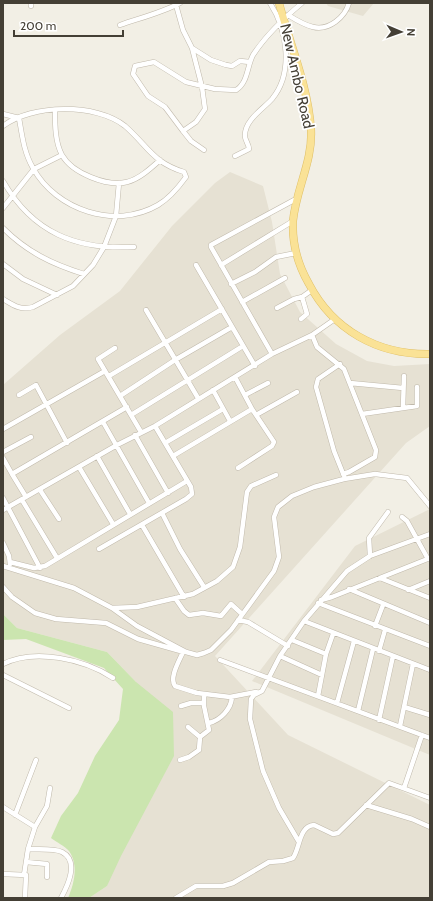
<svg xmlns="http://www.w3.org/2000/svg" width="433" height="901" font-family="Cabin,sans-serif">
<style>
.residential{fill:#e6e1d3}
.green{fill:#cbe5af}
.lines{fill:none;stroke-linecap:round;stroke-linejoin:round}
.street-casing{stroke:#c0b9ab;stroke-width:5.5}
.primary-casing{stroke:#dfbf66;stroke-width:8}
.street{stroke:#fff;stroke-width:4.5}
.primary{stroke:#fae296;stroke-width:7}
.labels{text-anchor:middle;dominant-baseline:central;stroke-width:3.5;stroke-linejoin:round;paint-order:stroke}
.street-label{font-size:15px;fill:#443f35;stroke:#fff}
</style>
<rect width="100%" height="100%" fill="#f2efe5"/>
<path class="residential" d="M326,3H374L363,16L328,6Z
M230,172L263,186L272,222L280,274L300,312L336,344L367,361L394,366L430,364V426L406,443L215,656L288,735L430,805V898H89L107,886L136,682L107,652L17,628L3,614V385L60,335L120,291L172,226L215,183Z
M430,509V755L252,681L355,546Z"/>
<path class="green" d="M3,614L17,628L107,652L136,682L173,712L174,756L121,856L107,886L89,898H68C74,884 79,865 69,851C65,846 56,842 51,838L61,816L78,793L95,756L119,720L123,689L104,668L26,639L3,640Z"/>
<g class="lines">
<defs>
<path id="street" d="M31,3V6
M176,5L183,30L192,48
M288,15C296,20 304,25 313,27C329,31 345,17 349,3
M120,25C140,18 161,13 180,3
M55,110C55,125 55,142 62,155C72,173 107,187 127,182C139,179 150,169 160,160
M3,114L19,118C22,135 24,153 33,168C56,210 115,230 158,205C170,198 178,188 186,177L184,172C152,162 148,146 125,126C96,103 32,104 3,126
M183,131L165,107L148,96L133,74L135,66L154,62L186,82L215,89L236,90C248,83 247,66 253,55C266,35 284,18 302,3
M204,150L191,141L183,131L196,122L205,109L202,87L192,48L211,60L226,65L232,66L240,61L250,62
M235,156L249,149C249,144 244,139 245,135C245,120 263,109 272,99C294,73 287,29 270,3
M3,181C33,233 76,250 134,247
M3,208L34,169L62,155
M3,228C27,252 52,264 84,274
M3,264L23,279L57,295
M196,265L255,366
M221,265L293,221
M231,284L255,272L276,257L296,253
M3,299C13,305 21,311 33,307L73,286L93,265L104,247L116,216L119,183
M242,302L285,278
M277,308L294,299L302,297
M146,310L198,398
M301,319L307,314L302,297L312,290
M312,335L317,347L344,369L376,450L375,457L349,472L343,474
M115,348L98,359L131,415
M272,354L211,247V245L296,199
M340,364L318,379L316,387L334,451L344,476
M109,376L222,309
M235,377L252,409L274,442L272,446L238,468
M350,383L403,388
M213,390L230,421
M19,395L36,385L67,443
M245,395L268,383
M120,396L175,360L232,327
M403,407L404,376
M362,414L417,406V387
M256,415L297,392
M103,422L149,503
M3,429L105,371
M141,432L131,415L243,346
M135,435L168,493
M165,443L223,409
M3,452L31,437
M97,456L130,514
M173,456L252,409
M3,458L12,474
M79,467L113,524
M40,490L59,519
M26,497L12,474L127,407
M3,498L40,568
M22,500L57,558
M3,510L117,445L155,426L272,354L312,335L335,319
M162,513L180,549L204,587
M402,517L407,521L428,559
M142,525L184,597
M3,543L9,556L10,564
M99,549L186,499L192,494L191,487L155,426
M370,556L369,538L388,512
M10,562L34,568L45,566L187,481
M3,566L74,588L112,608L137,607L193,594L217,581L233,567L240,547L247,492L251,486L276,475
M380,578L430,598
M3,587L12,597L35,613L56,619L106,623L138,639L184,652
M349,589L430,623
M408,590L430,581
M175,598L184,611L189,615L203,613L221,616L231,604L242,614
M321,600L332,597L430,558
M318,603L430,646
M112,608L137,626L186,652L197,655L204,653L211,650L231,630L274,571L279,557L274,517L278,507L292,496L314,487L344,479L375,474L407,478L430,506
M238,620L248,622L288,646
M304,621L430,670
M375,626L383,605
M292,640L326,654
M379,651L385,630
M183,652C179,661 169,678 175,686L197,693L230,697L256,692
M280,656L322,675
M220,660L430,738
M3,664C35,648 84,659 113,678
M3,675L69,708
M318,696L326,654L333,634
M337,703L354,641
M181,706L191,703H204
M404,707L430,715
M358,711L373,649
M379,720L393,656
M209,723C221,720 231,709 232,697
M400,726L413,664
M188,727L200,737
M180,760L189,757L199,750L200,737L209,730L204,706V694
M404,788L422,735
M366,805L412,819L430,827
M3,807L35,827L28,849C38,850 53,848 62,852C80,861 67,887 61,898
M15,815L36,760
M35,827L47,806L50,788
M299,842L279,808L263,771L250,719L251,699L254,695L262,691L280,656L304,621L347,571L370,556L430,534
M26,862L47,864V877
M3,874L26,875L25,898
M24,875L28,849
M176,898L196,886H223L233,883L269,862L283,861L293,858C300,848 299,826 314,825L333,834L338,833L389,783L430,798"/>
<path id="primary" d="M279,3C290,44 308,86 311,129C313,161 296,189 293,221C292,243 298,265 309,284C333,330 378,355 430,354"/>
</defs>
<use href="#street" class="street-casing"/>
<use href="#primary" class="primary-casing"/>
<use href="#street" class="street"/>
<use href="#primary" class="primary"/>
</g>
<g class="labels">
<g class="street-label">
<text transform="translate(297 76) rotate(77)">New Ambo Road</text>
</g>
</g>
<rect width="433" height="901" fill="none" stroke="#443f35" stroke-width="8"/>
<g transform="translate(401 32) rotate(92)" stroke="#ffffff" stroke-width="3" paint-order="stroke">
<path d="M0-3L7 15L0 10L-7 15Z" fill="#443f35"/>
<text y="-6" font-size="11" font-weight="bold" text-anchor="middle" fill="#443f35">N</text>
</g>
<path d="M14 30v6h109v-6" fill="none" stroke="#443f35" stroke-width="2"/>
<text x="20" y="30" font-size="12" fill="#443f35" stroke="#ffffff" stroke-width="3" paint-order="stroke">200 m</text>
</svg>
